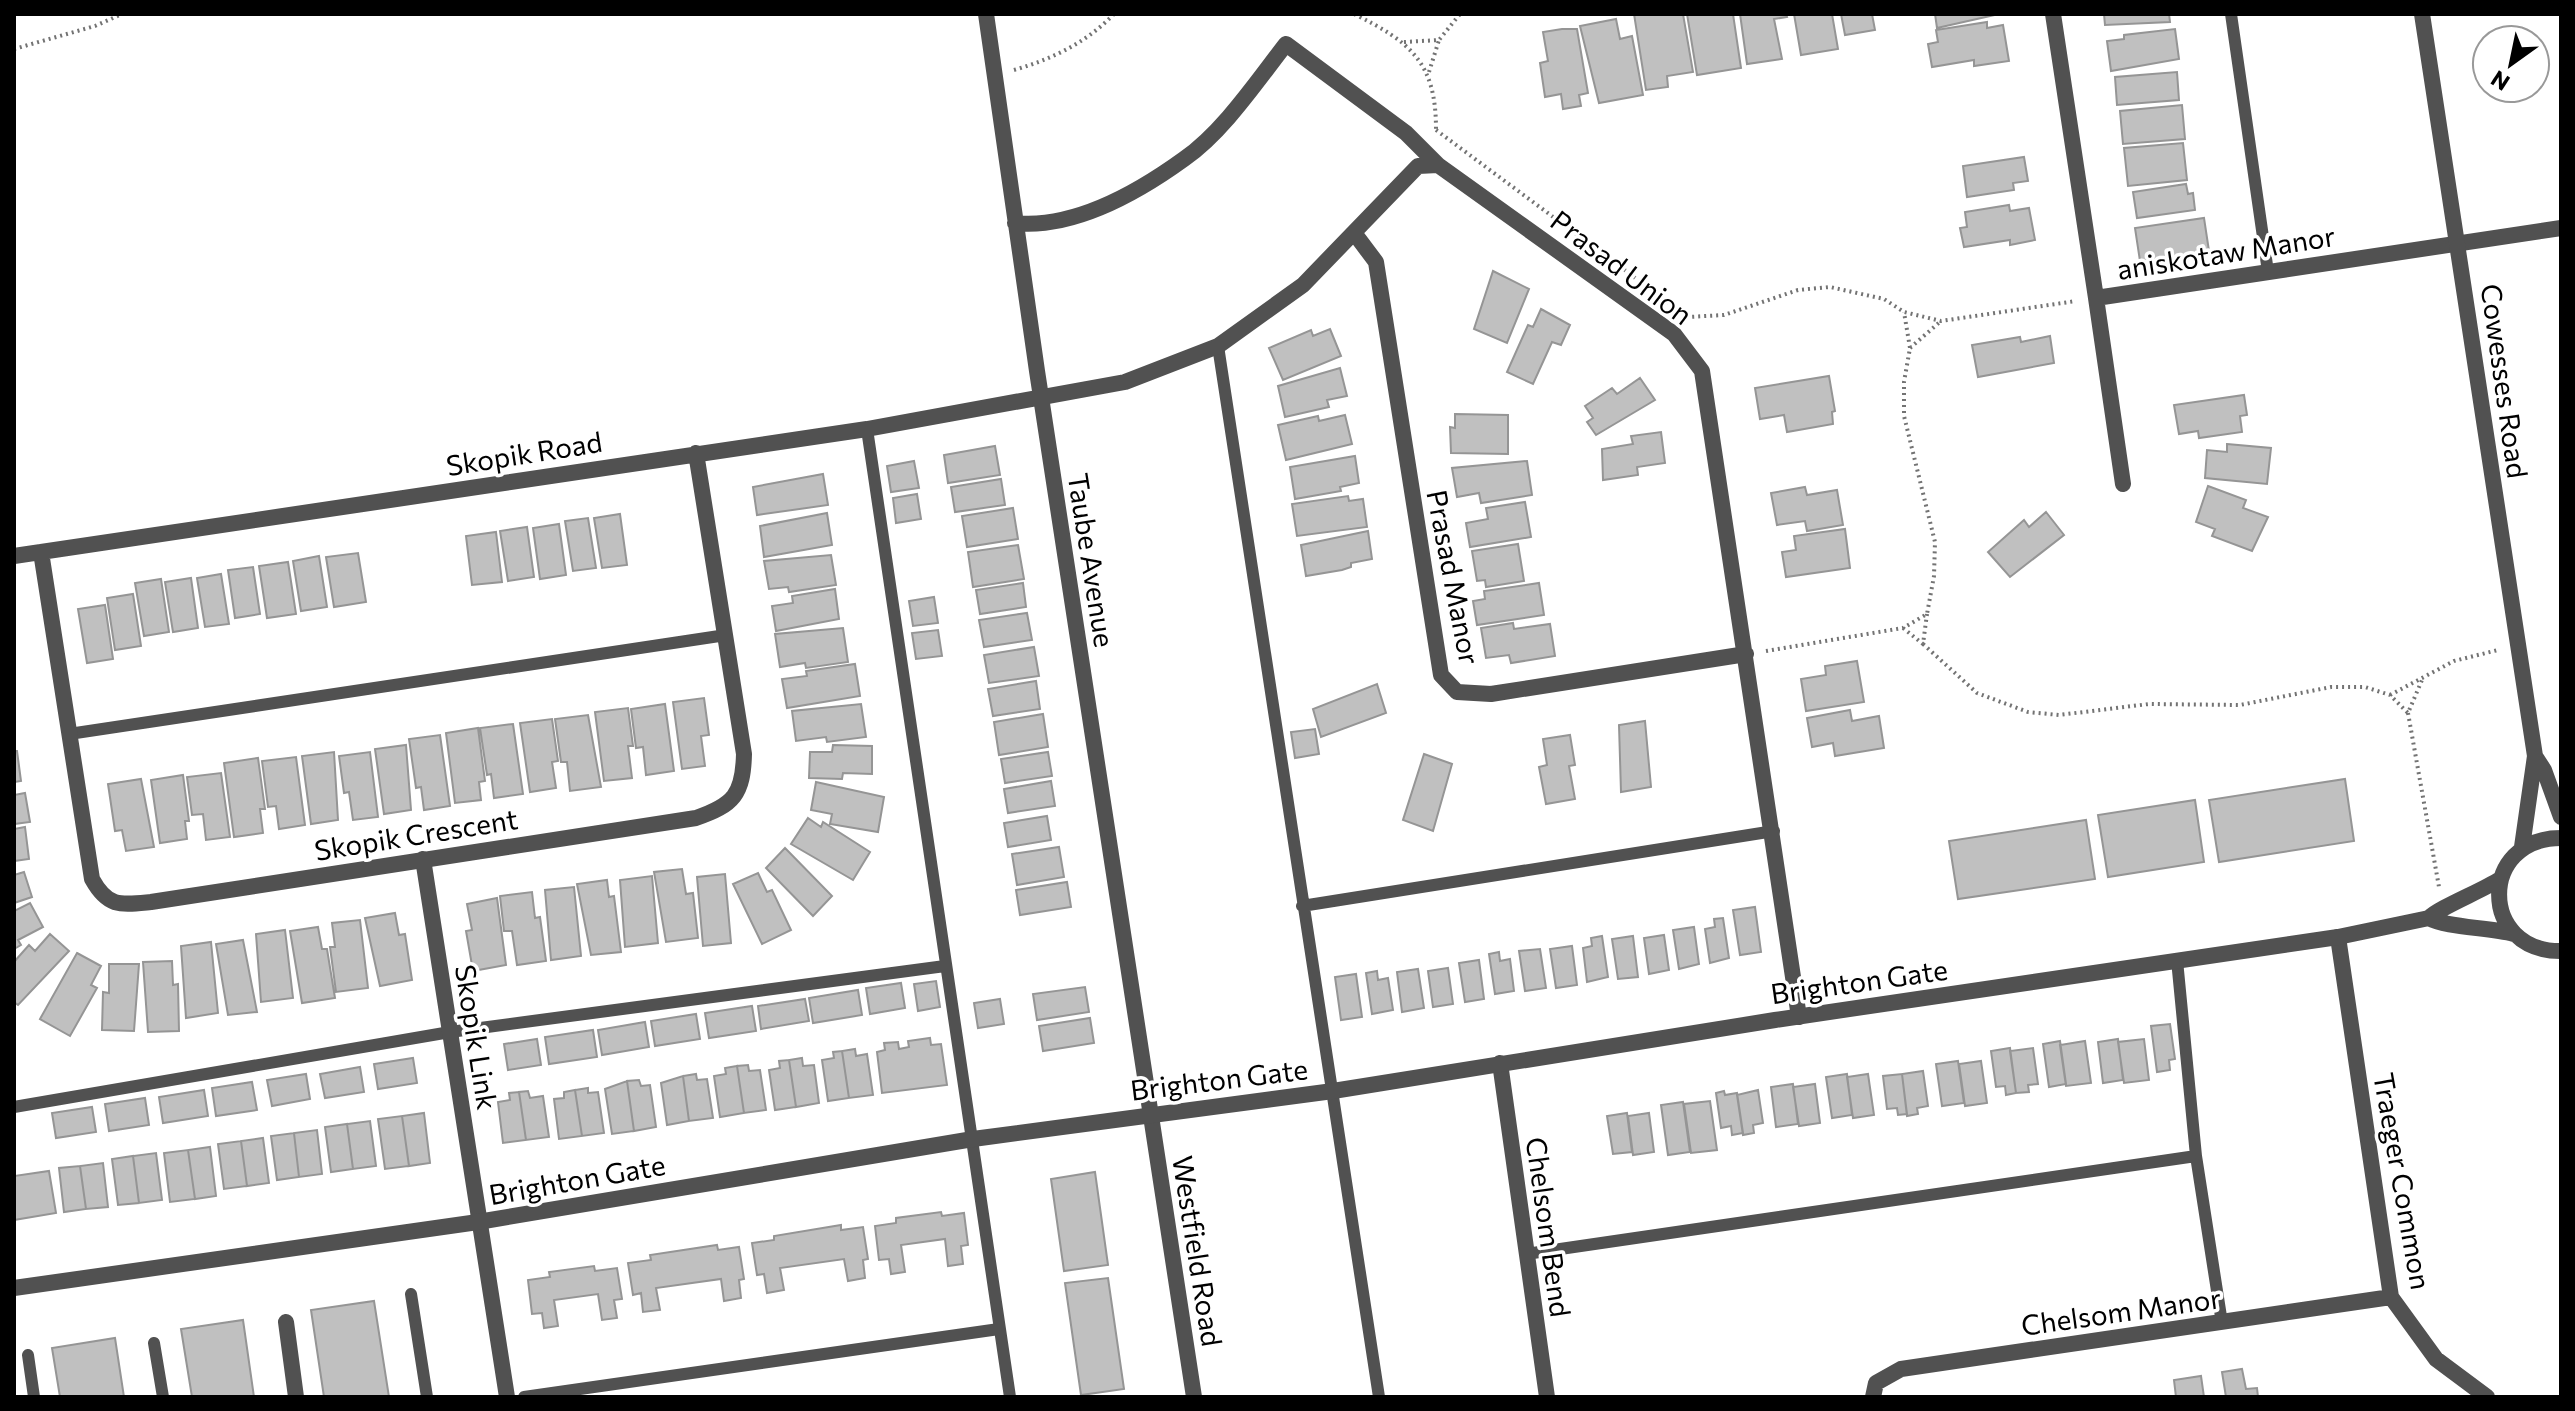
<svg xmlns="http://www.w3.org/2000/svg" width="2575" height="1411" font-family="Commissioner,sans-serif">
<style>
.building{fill:#c0c0c0;stroke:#959595;stroke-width:2}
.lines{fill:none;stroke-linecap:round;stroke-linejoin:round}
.path{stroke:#737373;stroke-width:4;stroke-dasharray:2 4;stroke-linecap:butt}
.service{stroke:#515151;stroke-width:12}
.minor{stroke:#515151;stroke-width:16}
.tertiary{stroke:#515151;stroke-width:16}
.labels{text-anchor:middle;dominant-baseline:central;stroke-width:7;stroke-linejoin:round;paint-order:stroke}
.street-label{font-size:28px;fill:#000;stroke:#fff}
</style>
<rect width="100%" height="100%" fill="#fff"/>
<path class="building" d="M1634,14H1683L1693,72L1667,76L1668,87L1646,90Z
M1687,14H1733L1741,68L1697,75Z
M1740,14H1786L1787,17L1774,19L1782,59L1747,64Z
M1790,14H1832L1838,49L1801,55L1794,14Z
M1841,14H1872L1875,30L1845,35Z
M1935,14H1999L1937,28Z
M2104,14H2169L2170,22L2105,25Z
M1616,19L1620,39L1632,36L1643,95L1599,103L1580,26Z
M1987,22V28L2003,25L2009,61L1974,66V60L1932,67L1928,44L1938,42L1936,30Z
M1562,29H1577L1588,93L1579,95L1581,106L1563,109L1561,94L1545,97L1540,63L1548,61L1543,32Z
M2175,29L2179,59L2111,71L2107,41L2124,39V35Z
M2177,72L2179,100L2117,105L2115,77Z
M2182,105L2185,139L2123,144L2120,111Z
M2183,143L2187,180L2128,186L2124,148Z
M2024,157L2028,181L2013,183L2014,190L1967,197L1963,166Z
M2186,184L2188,194L2193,193L2195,210L2137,218L2133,192Z
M2009,205L2010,211L2029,208L2035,240L2010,245V240L1964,247L1960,228L1967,227L1965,212Z
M2204,218L2209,251L2140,261L2135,228Z
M1493,271L1529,289L1507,343L1474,329Z
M1541,309L1570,325L1561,345L1552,342L1533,384L1507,372L1528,325L1533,327Z
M1330,329L1341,356L1283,380L1269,348L1311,330L1313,336Z
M2050,336L2054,363L1978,377L1972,345L2020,337L2021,342Z
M1340,368L1347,396L1327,400L1329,407L1285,417L1278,386Z
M1829,376L1835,411L1832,412L1833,424L1787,432L1784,415L1760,419L1755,388Z
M1640,378L1655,400L1596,435L1587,422L1593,418L1585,406L1612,388L1617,394Z
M2244,395L2247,415L2240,416L2242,432L2199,438L2198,431L2179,434L2174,405Z
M1455,414L1508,415V454L1451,453L1450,427L1455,428Z
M1345,415L1352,444L1286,460L1278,425L1318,416L1319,421Z
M1661,432L1665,463L1637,467L1638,475L1603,480L1602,449L1633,444L1631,436Z
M2227,444L2271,448L2267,484L2205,478L2207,450L2227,452Z
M995,446L1000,475L948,483L944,455Z
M1355,456L1359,483L1340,487L1341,491L1295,499L1290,467Z
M914,461L919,488L891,492L887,466Z
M1527,461L1532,495L1481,503L1479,493L1457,497L1452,468Z
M823,474L828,505L757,515L753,487Z
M1001,479L1005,505L955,512L951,487Z
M2208,486L2246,500L2243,508L2268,517L2252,551L2212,536L2215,529L2196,522Z
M1805,487L1807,495L1837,490L1843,525L1807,531L1805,521L1777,525L1771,493Z
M917,494L921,519L896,523L893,498Z
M1348,496L1349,501L1363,499L1367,527L1297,536L1292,504Z
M1525,502L1531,537L1470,547L1466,523L1488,519L1486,508Z
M1013,508L1018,539L967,547L962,516Z
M2046,512L2064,535L2010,577L1988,552L2024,520L2029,527Z
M827,513L832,545L764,557L760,526Z
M620,514L627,565L602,568L594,518Z
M588,518L596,568L573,571L565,521Z
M559,524L566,575L540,579L533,528Z
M527,527L534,577L508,581L500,531Z
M1845,529L1850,568L1786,577L1782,552L1796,550L1794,536Z
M1368,531L1372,559L1351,563V567L1342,570L1306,576L1301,545Z
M496,532L502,582L472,585L466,536Z
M1518,544L1524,581L1486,587L1485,580L1477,581L1472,551Z
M1018,545L1024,579L973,587L968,552Z
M358,553L366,602L334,607L326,557Z
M831,555L836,585L789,592L788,587L769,589L764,561Z
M319,556L327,607L301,611L293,561Z
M288,562L296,614L267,618L259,566Z
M253,567L260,614L235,618L228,570Z
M221,574L229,624L205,627L197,578Z
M191,578L198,628L173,632L165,582Z
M161,579L169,632L144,636L135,583Z
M1023,583L1026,607L980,614L976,590Z
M1539,583L1544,615L1477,625L1473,601L1485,599L1484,591Z
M835,589L839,619L776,631L772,606L793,603L792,596Z
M133,594L141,646L115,650L107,598Z
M934,597L938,623L913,626L909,601Z
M105,605L113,659L87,663L78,609Z
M1027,613L1032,640L984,647L979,620Z
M1513,623L1514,629L1550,624L1555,656L1511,663L1509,655L1486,658L1481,628Z
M843,628L848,662L806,668L805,663L780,667L775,634Z
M938,630L942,656L916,659L912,633Z
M1034,647L1039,676L989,683L984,655Z
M1857,661L1864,702L1806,711L1801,679L1826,675L1825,666Z
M855,664L860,696L787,708L782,679L807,676L806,671Z
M1036,681L1040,709L993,716L988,689Z
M1377,684L1386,713L1321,737L1313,709Z
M704,698L709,735L701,736L705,766L682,769L673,702Z
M665,704L674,771L646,775L643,747L636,748L631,709Z
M861,704L866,737L827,742L826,737L796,741L792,711Z
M628,708L633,746H628L632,778L604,781L595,712Z
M1850,710L1852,721L1879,716L1884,748L1835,756L1833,743L1812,747L1807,718Z
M1043,714L1048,747L999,755L994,722Z
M588,715L601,787L570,791L567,762H561L555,719Z
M552,719L558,761L552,762L556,788L530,792L520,723Z
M1645,721L1651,787L1621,792L1619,725Z
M513,724L523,794L494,798L491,774L487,775L480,728Z
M478,728L485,781L479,782L481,800L455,803L446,733Z
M1315,729L1319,754L1295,758L1291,732Z
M440,735L450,806L424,810L421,787L416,788L409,739Z
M1570,735L1575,765L1569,766L1575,799L1546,804L1539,767L1547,765L1543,739Z
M406,745L411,810L384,814L375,749Z
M833,745L872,746V774L843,773L842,779L809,778L810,752H832Z
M14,751H17L21,781L14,782Z
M334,752L338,820L311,824L302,756Z
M370,752L378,817L353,820L349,792L344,793L339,756Z
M1048,752L1052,776L1005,783L1001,759Z
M1424,754L1452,764L1433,831L1403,820Z
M296,757L305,825L279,829L276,806L268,807L262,761Z
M258,758L265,809H260L263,833L234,837L224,763Z
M221,773L230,837L206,840L203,814L192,815L187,777Z
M183,775L189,821H185L187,839L160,843L151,780Z
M141,779L154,847L126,851L122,830L115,831L108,784Z
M2345,779L2354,841L2219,862L2209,800Z
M1051,781L1055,806L1008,813L1004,789Z
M816,782L884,797L878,832L830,824L832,814L811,810Z
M25,793L30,822L14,824V795Z
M2195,800L2204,862L2108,877L2098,815Z
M1047,816L1051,840L1008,847L1004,823Z
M808,818L821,827L823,822L870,852L853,880L791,844Z
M2086,820L2095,879L1958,899L1949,841Z
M25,827L29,859L14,861V829Z
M1059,847L1064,877L1017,885L1012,854Z
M785,848L832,896L813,916L766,868Z
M682,869L686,894L693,893L698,938L666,942L654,872Z
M24,872L32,897L14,903V875Z
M758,873L767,892L772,890L791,930L762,944L733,884Z
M725,874L731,943L703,946L697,877Z
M652,876L658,943L625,947L620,880Z
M607,880L609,897L614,896L621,952L591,955L577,884Z
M1067,882L1071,907L1020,915L1016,890Z
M574,887L581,956L551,960L545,890Z
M532,892L535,918L540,917L546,961L517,965L512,931H504L500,896Z
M497,898L506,965L473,971L466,931L472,930L467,904Z
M30,903L43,927L18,940L21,945L14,949V911Z
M1755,907L1761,952L1740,955L1733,910Z
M395,913L399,935L405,934L412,980L380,986L365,918Z
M1723,918L1729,958L1710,963L1705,929L1715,927L1714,919Z
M360,920L368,988L336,992L330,947H335L332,923Z
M318,927L322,949H327L335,998L302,1003L290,931Z
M1694,927L1699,964L1679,969L1673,930Z
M285,930L293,998L261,1002L256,934Z
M50,934L69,951L18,1005L14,1002V962L29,945L35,951Z
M1664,935L1669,970L1649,974L1644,938Z
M1602,936L1608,977L1587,982L1583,948L1592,946L1591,938Z
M1633,936L1638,977L1618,979L1612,939Z
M243,940L257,1012L228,1015L216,944Z
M211,942L218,1013L186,1018L181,946Z
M1572,946L1577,985L1556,988L1550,949Z
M1540,949L1546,988L1525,991L1519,951Z
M1499,952L1500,961L1510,959L1514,991L1495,994L1489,954Z
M77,953L101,966L91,985L97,988L70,1036L40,1019Z
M1479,960L1484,999L1465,1002L1459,963Z
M172,961L173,985L178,984L179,1031L148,1032L143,962Z
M109,964H139L134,1031L102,1030L103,992L109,993Z
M1448,968L1453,1004L1433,1007L1428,971Z
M1418,969L1424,1008L1402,1012L1397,972Z
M1377,971L1378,980L1388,978L1393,1010L1372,1014L1366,973Z
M1356,974L1362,1017L1341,1020L1335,977Z
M936,981L940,1007L918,1011L914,984Z
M901,983L905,1008L870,1014L866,988Z
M1085,987L1089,1012L1037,1020L1033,994Z
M858,990L862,1015L813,1023L809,998Z
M805,999L809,1021L761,1029L758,1006Z
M1000,999L1004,1024L978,1028L974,1003Z
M752,1006L756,1031L709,1038L705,1013Z
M696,1014L700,1039L655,1046L651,1021Z
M1090,1018L1094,1043L1043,1051L1039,1026Z
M645,1022L649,1047L602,1055L598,1030Z
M2170,1024L2175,1059L2169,1060L2170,1070L2157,1072L2151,1026Z
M593,1030L597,1057L549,1064L545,1037Z
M930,1038L931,1045L941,1044L947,1085L882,1093L877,1052L885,1050L884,1043L898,1042L899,1049L909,1047L908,1041Z
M537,1039L541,1065L508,1070L504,1044Z
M2118,1039L2123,1080L2103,1083L2098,1042Z
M2144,1039L2149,1080L2124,1083L2118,1042Z
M2060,1041L2066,1084L2049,1087L2043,1044Z
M2085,1041L2091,1083L2066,1086L2060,1045Z
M2010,1048L2016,1093L2006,1095L2005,1086L1996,1087L1991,1051Z
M2033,1048L2038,1084L2028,1085L2029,1092L2016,1093L2010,1051Z
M855,1049L856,1056L867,1054L873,1095L849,1098L842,1051Z
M842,1051L849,1098L828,1101L822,1060L834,1058L833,1052Z
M413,1058L417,1083L378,1089L374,1064Z
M802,1058L803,1066L814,1065L819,1103L796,1107L789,1060Z
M789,1060L796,1107L775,1110L769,1070L780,1068L779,1061Z
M1958,1061L1964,1103L1942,1106L1936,1064Z
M1981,1061L1987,1103L1965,1106L1959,1064Z
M748,1065L749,1071L760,1070L766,1110L744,1113L737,1066Z
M737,1066L744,1113L720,1117L714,1076L726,1074L725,1068Z
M360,1067L364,1092L325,1098L320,1074Z
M1923,1071L1928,1106L1917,1108L1918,1114L1907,1116L1902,1074Z
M306,1074L310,1099L272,1106L267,1080Z
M696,1074L697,1080L707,1079L713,1118L689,1121L683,1076Z
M1847,1074L1852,1115L1832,1118L1826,1077Z
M1868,1074L1874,1115L1853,1118L1847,1077Z
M1902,1074L1907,1114L1898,1115L1897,1108L1887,1109L1883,1076Z
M683,1076L689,1121L667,1125L661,1083Z
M639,1080L641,1086L650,1085L656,1127L634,1131L627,1081Z
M627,1081L634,1131L612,1134L605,1089Z
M252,1082L257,1110L216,1116L212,1088Z
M1793,1084L1798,1124L1776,1127L1771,1087Z
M1815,1084L1820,1123L1799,1126L1793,1087Z
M588,1088V1093L598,1092L604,1133L582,1136L575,1090Z
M204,1090L208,1116L163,1123L159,1097Z
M575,1090L582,1136L559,1139L554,1099L564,1098V1092Z
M1758,1090L1763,1123L1753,1125L1754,1133L1743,1135L1737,1095Z
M528,1091L530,1098L543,1096L549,1137L526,1140L519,1092Z
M1724,1091L1725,1095L1737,1093L1743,1133L1732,1135L1731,1126L1721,1128L1716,1093Z
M519,1092L526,1140L503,1143L498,1102L510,1100L509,1093Z
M145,1098L149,1125L109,1131L105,1104Z
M1710,1101L1717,1150L1691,1153L1684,1104Z
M1683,1102L1690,1152L1668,1155L1661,1105Z
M92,1107L96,1132L56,1138L52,1113Z
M424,1113L430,1163L409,1166L402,1116Z
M1627,1113L1632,1152L1613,1154L1607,1116Z
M1649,1113L1654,1152L1633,1155L1628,1116Z
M402,1116L409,1166L385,1169L378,1119Z
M370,1121L376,1166L353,1169L347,1124Z
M347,1124L353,1169L331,1172L325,1127Z
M317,1130L322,1174L299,1177L294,1133Z
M294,1133L299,1177L277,1180L271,1136Z
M263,1138L269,1183L247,1186L241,1141Z
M241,1141L247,1186L224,1189L218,1144Z
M210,1147L216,1196L195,1199L188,1150Z
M188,1150L195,1199L170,1202L164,1153Z
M156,1153L162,1200L139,1203L133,1156Z
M133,1156L139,1203L118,1205L112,1159Z
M103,1163L108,1207L86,1209L80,1166Z
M80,1166L86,1209L64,1212L59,1168Z
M49,1171L56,1213L14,1220V1176Z
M1095,1172L1108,1265L1064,1271L1051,1179Z
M941,1212L942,1216L964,1213L968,1245L961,1246L963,1264L948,1266L945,1239L901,1245L905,1272L891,1274L889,1259L879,1260L875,1226L896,1223V1218Z
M841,1225V1230L863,1227L868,1259L863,1260L865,1278L848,1281L844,1259L780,1268L784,1290L767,1293L764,1274L757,1275L752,1243L774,1240V1236Z
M717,1245L718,1250L739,1247L744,1279L739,1280L741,1298L724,1301L721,1279L656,1288L660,1310L643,1312L641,1293L633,1295L628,1263L651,1260L650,1255Z
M594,1266L595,1271L617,1268L622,1299L614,1300L617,1318L602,1320L598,1294L554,1300L558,1326L544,1328L542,1313L532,1314L528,1280L550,1277L549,1272Z
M1108,1278L1124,1389L1081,1395L1065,1283Z
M374,1301L389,1397H324L311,1310Z
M243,1320L254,1397H192L181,1329Z
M115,1338L124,1397H60L52,1348Z
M2242,1369L2246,1389L2257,1388L2258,1397H2226L2222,1372Z
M2201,1376L2204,1397H2176L2174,1380Z"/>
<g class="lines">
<path class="path" d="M1354,14C1411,42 1436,63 1436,129
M1404,42L1439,40L1460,14
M14,49L95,26L122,14
M1014,70C1052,59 1086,43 1114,14
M1429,72L1439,40
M1436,130L1688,317L1724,315L1798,290L1830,287L1884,299L1904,312L1941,321L2076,301
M1910,348L1941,321
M1903,628L1923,644L1927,614
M1923,644L1977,693L2028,712L2059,715L2149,704L2240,705L2331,687H2365L2390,695L2408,713L2422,680
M1766,651L1903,628L1927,614L1934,576L1935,542L1904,416V382L1910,348L1904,312
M2390,695L2454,661L2498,650
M2408,713L2439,887"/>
<path class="service" d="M2231,14L2268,272
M1218,346L1379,1397
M867,429L1010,1397
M69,734L726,635
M1302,906L1774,831
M2177,960L2196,1156L2222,1323
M14,1107L450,1032L945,966
M1526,1254L2196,1156
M411,1294L427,1397
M154,1343L163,1397
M28,1355L34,1397
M524,1397L999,1329"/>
<path class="minor" d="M986,14L1037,371L1194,1397
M2053,14L2096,298L2561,228
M1015,223C1074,229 1137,193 1184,159C1223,132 1257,81 1286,44L1406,133L1438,165
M1355,234L1376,262L1441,675L1457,692L1491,694L1746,654
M2096,298L2123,484
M41,552L92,879C108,908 121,905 151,902L696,818C734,805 743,794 744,754L696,453
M14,556L867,429L1125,382L1218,346L1303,285L1418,166L1438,165L1674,334L1702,371L1799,1017
M423,859L507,1397
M2338,937L2391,1297L2436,1359L2487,1397
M1500,1063L1547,1397
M286,1322L296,1397
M1873,1397L1876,1383L1901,1369L2391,1297"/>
<path class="tertiary" d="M2422,14L2535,756L2544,770L2561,817
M2561,838C2478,838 2479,952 2561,951
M2522,847L2535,756
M2429,918C2446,928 2490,927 2514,934
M14,1288L478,1222L973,1139L1333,1091L1775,1020L2338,937L2429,918C2438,908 2484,890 2500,879"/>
</g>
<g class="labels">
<g class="street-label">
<text transform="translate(2226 252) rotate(-9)">aniskotaw Manor</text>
<text transform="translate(1622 267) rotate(37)">Prasad Union</text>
<text transform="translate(2505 381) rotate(82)">Cowesses Road</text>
<text transform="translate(524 453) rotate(-9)">Skopik Road</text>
<text transform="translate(1092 560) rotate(81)">Taube Avenue</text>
<text transform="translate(1454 577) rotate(79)">Prasad Manor</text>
<text transform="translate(416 834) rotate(-9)">Skopik Crescent</text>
<text transform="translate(1859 981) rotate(-8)">Brighton Gate</text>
<text transform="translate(477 1037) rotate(81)">Skopik Link</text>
<text transform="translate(1219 1079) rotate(-7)">Brighton Gate</text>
<text transform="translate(577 1179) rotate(-10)">Brighton Gate</text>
<text transform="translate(2403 1181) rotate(80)">Traeger Common</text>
<text transform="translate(1549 1227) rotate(82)">Chelsom Bend</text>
<text transform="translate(1198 1251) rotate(81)">Westfield Road</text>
<text transform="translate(2121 1311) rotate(-8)">Chelsom Manor</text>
</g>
</g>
<rect width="2575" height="1411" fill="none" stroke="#000000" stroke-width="32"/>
<g transform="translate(2511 64) rotate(213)"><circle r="38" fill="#ffffff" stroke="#999999" stroke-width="2"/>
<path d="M0-6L14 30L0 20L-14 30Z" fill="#000000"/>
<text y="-12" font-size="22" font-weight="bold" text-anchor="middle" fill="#000000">N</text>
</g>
</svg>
